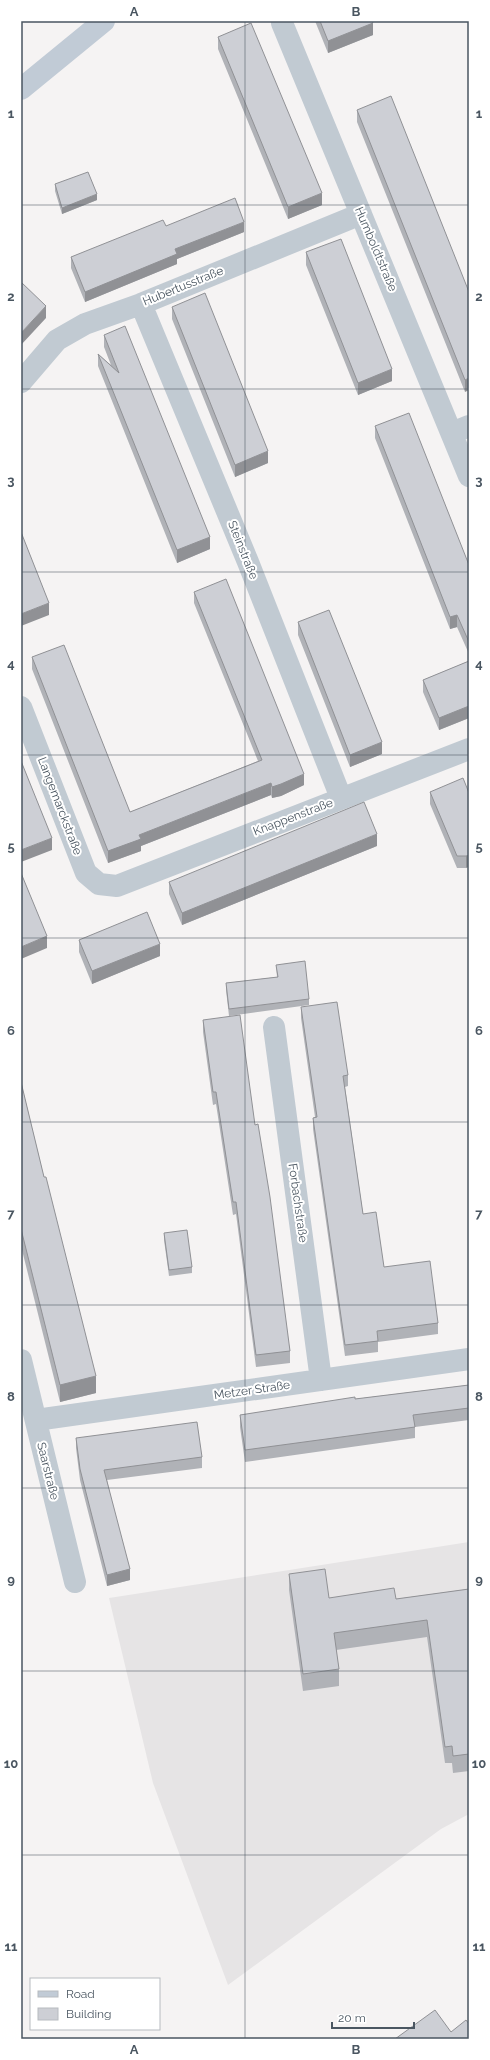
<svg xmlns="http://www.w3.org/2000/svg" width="490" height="2060" font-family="Raleway,sans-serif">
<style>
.education{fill:#e6e4e5}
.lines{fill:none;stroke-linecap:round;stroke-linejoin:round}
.street{stroke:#c1cad2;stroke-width:22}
.secondary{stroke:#c1cbd6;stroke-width:22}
.wall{fill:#b0b2b7}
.shaded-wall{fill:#909195}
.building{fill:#cdcfd5;stroke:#909195}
.grid{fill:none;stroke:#4a5661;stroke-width:1;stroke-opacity:0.55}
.labels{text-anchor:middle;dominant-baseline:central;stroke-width:4;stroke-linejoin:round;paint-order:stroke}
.street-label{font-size:12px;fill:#4a5661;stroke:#fff}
.neatline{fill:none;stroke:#4a5661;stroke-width:1.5}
.grid-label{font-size:13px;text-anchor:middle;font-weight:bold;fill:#4a5661}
</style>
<rect width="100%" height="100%" fill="#f5f3f3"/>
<path class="education" d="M469,1542V1814L441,1829L228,1985L153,1783L109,1598Z"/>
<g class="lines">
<path class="street" d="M282,23L469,476
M141,304L248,562L341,798
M21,382L57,340L85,324L141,304L361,214
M452,433L469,426
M21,707L86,873L99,884L117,886L469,749
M274,1027L321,1380
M21,1360L75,1582
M36,1420L469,1359"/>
<path class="secondary" d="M21,89L104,21"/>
</g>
<path class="wall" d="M315,21H372L373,35L328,53Z
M218,37L322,205L288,219L218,49Z
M357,110L469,292L465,392L357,122Z
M55,184L97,200L62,214L55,191Z
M166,226L244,232L177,259V264L85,302L71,268V257Z
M306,252L392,381L358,395L306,265Z
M172,307L268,463L235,477L172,319Z
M104,335L210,549L177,563L98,366V354L111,365L104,347Z
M375,426L469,565V654L457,627L450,629L375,438Z
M194,592L304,785L281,796L272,798L271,795L141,846V851L108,863L32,669V657L130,812L258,761L194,603Z
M298,622L382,754L350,767L298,635Z
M469,661V718L439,730L423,692V680Z
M430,792L469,793L466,868H457L430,804Z
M377,846L182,925L169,894V882Z
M79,940L160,956L92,984L79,952Z
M276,965L309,999V1005L229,1016L226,990V983L277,977Z
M301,1007L348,1075V1086L345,1087L363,1214L384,1267L438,1323V1334L378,1342V1352L345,1356L313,1129V1118L315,1117L301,1018Z
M203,1020L255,1125L290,1351V1363L256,1367L236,1214L233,1215L216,1104L213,1105L203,1032Z
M21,1082L96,1393L60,1402L21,1246Z
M164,1233L192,1267V1273L169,1276L164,1240Z
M469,1385V1420L415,1427V1438L245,1462L240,1427V1415L355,1399Z
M76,1438L202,1457V1468L107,1480L130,1580L107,1586L80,1480L76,1448Z
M289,1574L329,1598L396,1599L469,1589V1771L453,1773L452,1763H445L427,1637L336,1650L339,1669V1686L303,1691L289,1590Z"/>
<path class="shaded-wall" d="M373,23V35L328,53V41Z
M322,193V205L288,219V207Z
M97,194V200L62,214V208Z
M244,222V232L177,259V264L85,302V292L175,249Z
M46,306V318L21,345V333Z
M392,369V381L358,395V383Z
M469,378V390L465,392V380Z
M268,451V463L235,477V465Z
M210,537V549L177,563V550Z
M49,603V615L21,626V614Z
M457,615V627L450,629V617Z
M469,706V718L439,730V718Z
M382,742V754L350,767V755Z
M304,774V785L281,796L272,798V787Z
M271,783V795L141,846V851L108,863V851L139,835Z
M377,834V846L182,925V913Z
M52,838V850L21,862V850Z
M469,855V867L466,868V856Z
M47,936V948L21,959V947Z
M160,944V956L92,984V971Z
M96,1376V1393L60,1402V1385Z
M130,1569V1580L107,1586V1575Z"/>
<path class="building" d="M320,21H372L373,23L328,41Z
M251,23L322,193L288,207L218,37Z
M391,96L469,292V378L465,380L357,110Z
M88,172L97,194L62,208L55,184Z
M235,198L244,222L175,249L177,254L85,292L71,257L163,220L166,226Z
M341,239L392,369L358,383L306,252Z
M21,282L46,306L21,333Z
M205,293L268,451L235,465L172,307Z
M125,326L210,537L177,550L98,354L119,373L104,335Z
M409,413L469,565V642L457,615L450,617L375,426Z
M21,532L49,603L21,614Z
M226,579L304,774L281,784L272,787L271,783L139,835L141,839L108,851L32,657L64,645L130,812L262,760L194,592Z
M329,610L382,742L350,755L298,622Z
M469,661V706L439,718L423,680Z
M21,761L52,838L21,850Z
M463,778L469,793V855L466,856H457L430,792Z
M364,802L377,834L182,913L169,882Z
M21,873L47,936L21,947Z
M147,912L160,944L92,971L79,940Z
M305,961L309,999L229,1009L226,983L278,977L276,965Z
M337,1002L348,1075L343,1076L363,1214L376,1212L384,1267L430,1261L438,1323L377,1331L378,1341L345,1345L313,1118L317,1117L301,1007Z
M240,1015L255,1125L258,1124L270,1197L290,1351L256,1355L236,1202H233L216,1092H213L203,1020Z
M21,1082L44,1177H46L96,1376L60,1385L21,1229Z
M187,1230L192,1267L169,1270L164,1233Z
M469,1385V1408L413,1415L415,1427L245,1450L240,1415L355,1397V1399Z
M197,1422L202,1457L104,1470L130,1569L107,1575L80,1469L76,1438Z
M325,1569L329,1598L394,1588L396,1599L469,1589V1754L453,1756L452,1746L445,1747L427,1620L334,1633L339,1669L303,1674L289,1574Z
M435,2010L451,2032L466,2020L469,2024V2039H395Z"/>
<path class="grid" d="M245,21V2039M21,205H469M21,389H469M21,572H469M21,755H469M21,938H469M21,1122H469M21,1305H469M21,1488H469M21,1671H469M21,1855H469"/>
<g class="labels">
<g class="street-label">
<text transform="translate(376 249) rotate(67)">Humboldtstraße</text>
<text transform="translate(183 286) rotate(-22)">Hubertusstraße</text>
<text transform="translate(243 550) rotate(68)">Steinstraße</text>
<text transform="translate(60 806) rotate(69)">Langemarckstraße</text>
<text transform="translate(293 817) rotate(-21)">Knappenstraße</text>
<text transform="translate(298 1203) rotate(82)">Forbachstraße</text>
<text transform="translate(252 1390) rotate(-8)">Metzer Straße</text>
<text transform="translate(48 1471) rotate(76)">Saarstraße</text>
</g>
</g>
<rect width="490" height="2060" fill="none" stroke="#ffffff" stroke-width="44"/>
<rect x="30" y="1978" width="130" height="52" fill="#ffffff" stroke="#b7bbc0"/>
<rect x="38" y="1991" width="20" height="6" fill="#c1cbd6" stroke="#b7bbc0"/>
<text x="66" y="1998" font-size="12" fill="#4a5661">Road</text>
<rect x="38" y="2008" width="20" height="12" fill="#cdcfd5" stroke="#b7bbc0"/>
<text x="66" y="2018" font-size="12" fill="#4a5661">Building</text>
<path d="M332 2022v6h82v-6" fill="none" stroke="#4a5661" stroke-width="2"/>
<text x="338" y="2022" font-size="12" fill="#4a5661" stroke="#ffffff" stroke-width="3" paint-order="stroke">20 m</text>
<rect x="22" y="22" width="446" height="2016" class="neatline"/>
<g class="grid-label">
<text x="134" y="16">A</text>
<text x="356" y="16">B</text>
<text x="11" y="118">1</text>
<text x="479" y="118">1</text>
<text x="11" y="301">2</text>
<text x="479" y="301">2</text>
<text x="11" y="485">3</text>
<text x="479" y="485">3</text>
<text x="11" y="668">4</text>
<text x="479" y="668">4</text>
<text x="11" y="851">5</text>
<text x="479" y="851">5</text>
<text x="11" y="1035">6</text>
<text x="479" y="1035">6</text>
<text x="11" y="1218">7</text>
<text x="479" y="1218">7</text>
<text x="11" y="1401">8</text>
<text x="479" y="1401">8</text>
<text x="11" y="1584">9</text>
<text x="479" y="1584">9</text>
<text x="11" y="1768">10</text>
<text x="479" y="1768">10</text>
<text x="11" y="1951">11</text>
<text x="479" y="1951">11</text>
<text x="134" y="2054">A</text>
<text x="356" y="2054">B</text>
</g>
</svg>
